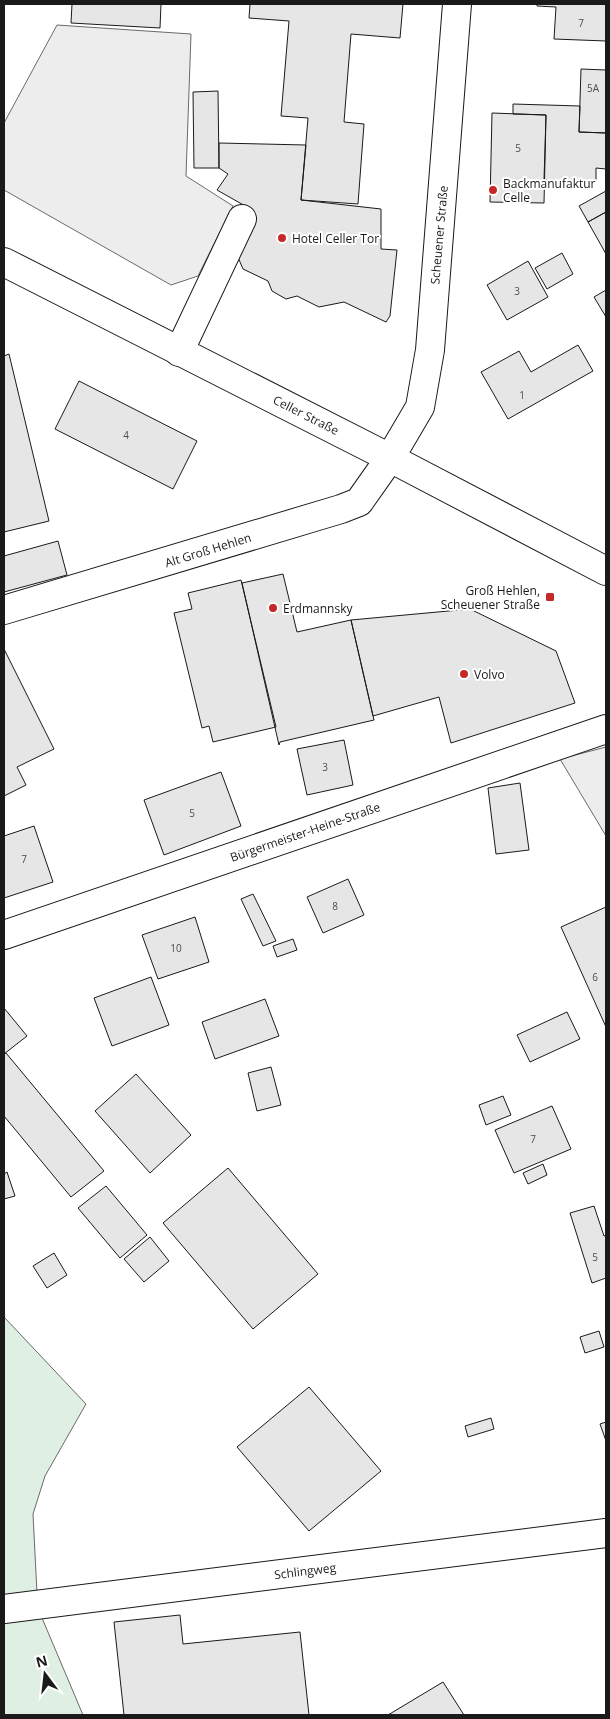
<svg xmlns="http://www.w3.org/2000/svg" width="610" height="1719" font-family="'Open Sans',sans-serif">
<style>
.green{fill:#e0efe3;stroke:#6a6a6a}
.parking{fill:#ededed;stroke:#6a6a6a}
.building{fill:#e6e6e6;stroke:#1a1a1a}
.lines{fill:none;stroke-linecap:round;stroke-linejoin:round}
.minor-casing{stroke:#1a1a1a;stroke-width:30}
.major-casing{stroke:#1a1a1a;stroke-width:30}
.minor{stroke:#fff;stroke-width:28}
.major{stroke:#fff;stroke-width:28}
.poi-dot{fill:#c62828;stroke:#fff;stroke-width:2}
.labels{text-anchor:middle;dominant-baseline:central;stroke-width:4;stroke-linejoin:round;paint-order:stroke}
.number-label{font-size:10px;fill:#4d4d4d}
.poi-label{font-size:12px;fill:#1a1a1a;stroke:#fff;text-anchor:start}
.street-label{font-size:12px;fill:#1a1a1a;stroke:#fff}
</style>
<rect width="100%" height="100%" fill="#fff"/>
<path class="green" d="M4,1317L86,1404L45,1476L33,1514L37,1593L4,1597Z
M42,1618L83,1715H4V1622Z"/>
<path class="parking" d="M57,25L191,34L186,176L233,206L198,276L171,285L4,190V123Z
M606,747V836L560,759Z"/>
<path class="building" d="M72,4H161L160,28L71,23Z
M250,4H403L400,38L351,34L344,122L364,124L358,204L301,200L308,118L281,116L289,21L249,18Z
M537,4H606V41L554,39L556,7L537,6Z
M581,69L606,70V133L579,132Z
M218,91L219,168H194L193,92Z
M513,104L580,106L579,132L606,133V169L596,168V182L544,180L546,115L513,114Z
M492,113L546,115L544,203L490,202Z
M219,143L306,145L301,200L381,209V249L397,250L390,316L386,322L344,302L319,307L297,296L286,299L272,291L268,281L243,269L237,255L247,207L217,190L228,174L219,168Z
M606,191V212L588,222L579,206Z
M606,212V254L588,222Z
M562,253L573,274L547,289L535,268Z
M528,261L548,297L507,320L487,285Z
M606,290V317L594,297Z
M578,345L593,371L508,419L481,372L519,351L531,372Z
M9,354L49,521L4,532V356Z
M79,381L197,441L173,489L55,429Z
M58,541L67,575L4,592V556Z
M283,574L297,632L351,620L374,720L280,742L279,745L242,583Z
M241,580L276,727L213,742L209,726L202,728L174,613L192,609L188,593Z
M470,609L556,651L575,703L451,743L439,697L373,716L351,620Z
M4,649L54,749L17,767L26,785L4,796Z
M344,740L353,785L307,795L297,749Z
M221,772L241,826L164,855L144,800Z
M520,783L529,850L496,854L488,788Z
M34,826L53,882L4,898V836Z
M348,879L364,915L323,933L307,897Z
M253,894L276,941L263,946L241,899Z
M606,907V1027L561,927Z
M195,917L209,962L158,979L142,935Z
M293,939L297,950L277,957L273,946Z
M151,977L169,1025L112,1046L94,998Z
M265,999L279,1036L215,1059L202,1022Z
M4,1008L27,1036L4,1054Z
M567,1012L580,1039L530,1062L517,1035Z
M6,1053L104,1171L71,1197L4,1116V1054Z
M271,1067L281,1105L257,1111L248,1073Z
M136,1074L191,1135L150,1173L95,1111Z
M503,1096L511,1115L486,1125L479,1105Z
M552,1106L571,1149L514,1173L495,1130Z
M543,1164L547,1175L528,1184L523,1173Z
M228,1168L318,1274L253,1329L163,1223Z
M7,1172L15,1196L4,1199V1174Z
M106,1186L147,1235L120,1258L78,1208Z
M594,1206L604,1236L606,1235V1278L592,1283L570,1213Z
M150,1237L169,1261L144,1282L124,1259Z
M54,1253L67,1275L47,1288L33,1266Z
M599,1331L604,1347L585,1353L580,1337Z
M309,1387L381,1471L309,1531L237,1447Z
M491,1418L494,1429L468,1437L465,1426Z
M606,1422V1441L600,1424Z
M180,1615L183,1644L300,1632L309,1715H124L114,1622Z
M443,1682L464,1715H388Z"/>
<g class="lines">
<defs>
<path id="minor" d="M179,352L242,219
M4,610L341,509L359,502L390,458
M4,935L606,729
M4,1609L606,1533"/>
<path id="major" d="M4,262L390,458L606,571
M390,458L420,407L430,350L457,4"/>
</defs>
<use href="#minor" class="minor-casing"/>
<use href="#major" class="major-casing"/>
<use href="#minor" class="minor"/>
<use href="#major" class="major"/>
</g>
<g class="poi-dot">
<circle cx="493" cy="190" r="5"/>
<circle cx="282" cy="238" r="5"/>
<rect x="545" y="592" width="10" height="10" rx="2.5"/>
<circle cx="273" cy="608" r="5"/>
<circle cx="464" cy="674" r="5"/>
</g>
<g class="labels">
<g class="number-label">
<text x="581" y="23">7</text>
<text x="593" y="88">5A</text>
<text x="518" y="148">5</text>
<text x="517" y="291">3</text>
<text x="522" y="395">1</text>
<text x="126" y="435">4</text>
<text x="325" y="767">3</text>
<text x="192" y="813">5</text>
<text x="24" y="859">7</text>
<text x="335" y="906">8</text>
<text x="176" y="948">10</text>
<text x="595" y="977">6</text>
<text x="533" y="1139">7</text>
<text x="595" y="1257">5</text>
</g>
<g class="poi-label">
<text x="503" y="183">Backmanufaktur<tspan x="503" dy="14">Celle</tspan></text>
<text x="292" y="238">Hotel Celler Tor</text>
<text x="540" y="590" text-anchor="end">Groß Hehlen,<tspan x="540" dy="14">Scheuener Straße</tspan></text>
<text x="283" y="608">Erdmannsky</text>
<text x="474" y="674">Volvo</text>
</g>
<g class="street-label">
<text transform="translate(439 235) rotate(-85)">Scheuener Straße</text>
<text transform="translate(306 415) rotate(27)">Celler Straße</text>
<text transform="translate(208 550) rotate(-17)">Alt Groß Hehlen</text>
<text transform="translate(305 832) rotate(-19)">Bürgermeister-Heine-Straße</text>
<text transform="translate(305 1571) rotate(-7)">Schlingweg</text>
</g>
</g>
<rect width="610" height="1719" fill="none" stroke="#1a1a1a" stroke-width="10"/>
<g transform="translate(45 1674) rotate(345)" stroke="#ffffff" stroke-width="4" paint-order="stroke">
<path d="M0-4L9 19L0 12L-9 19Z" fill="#1a1a1a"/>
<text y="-8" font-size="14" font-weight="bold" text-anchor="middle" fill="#1a1a1a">N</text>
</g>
</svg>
